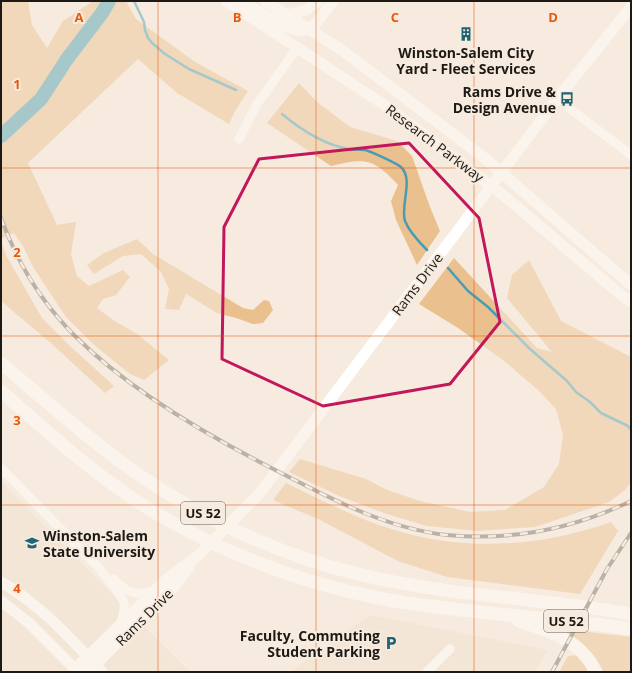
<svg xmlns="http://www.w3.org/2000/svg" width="632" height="673" font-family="'Open Sans',sans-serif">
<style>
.built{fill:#f0dfcd}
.green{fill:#ebc08f}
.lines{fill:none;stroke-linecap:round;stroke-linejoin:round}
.stream{stroke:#489db3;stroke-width:2.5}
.river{stroke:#489db3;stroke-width:14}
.minor{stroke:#fff;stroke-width:9}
.major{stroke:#fff;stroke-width:11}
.highway{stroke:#fff;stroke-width:13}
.rail-casing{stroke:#746e65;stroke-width:4}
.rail{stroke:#f6ebde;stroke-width:2.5;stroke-dasharray:8;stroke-linecap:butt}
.marked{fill:none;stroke:#c2185b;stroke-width:3;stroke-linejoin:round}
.grid{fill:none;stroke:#e8590c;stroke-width:1;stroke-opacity:0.55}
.labels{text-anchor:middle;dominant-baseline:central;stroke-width:4;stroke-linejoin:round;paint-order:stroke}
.shield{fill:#f6ebde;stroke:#5e5851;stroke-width:1}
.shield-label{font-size:13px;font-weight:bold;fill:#1d1914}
.poi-label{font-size:14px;font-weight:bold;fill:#1d1914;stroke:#f6ebde;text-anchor:end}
.street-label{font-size:14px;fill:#1d1914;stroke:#f6ebde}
.grid-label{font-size:13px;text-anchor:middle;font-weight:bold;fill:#e8590c;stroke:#f6ebde;stroke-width:4;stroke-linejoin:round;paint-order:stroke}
</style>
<rect width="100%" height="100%" fill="#f6ebde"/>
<path class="built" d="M1,481L124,606L190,672H1Z
M370,615L547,650L535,672H290Z"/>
<path class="green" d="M1,1H28L32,25L47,48L63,21L90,3L91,1H126L136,19L195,62L248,91L235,111L229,124L177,93L138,59L28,163L57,225L76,222L71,254L77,276L89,286L123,270L130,277L116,295L103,299L97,308L113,320L137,334L169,360L144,380L130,374L94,345L66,317L33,267L24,248L14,233L1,239Z
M299,83L317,102L350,127L397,141L412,156L430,207L440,231L417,265L396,220L391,201L398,185C373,158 366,158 331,166L267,123Z
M137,239L153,254L243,308L253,310L264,300L269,301L273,310L263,323L253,324L236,318L217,313L186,294L179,310L165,309L169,289L161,272L141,254L123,256L94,274L87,265L104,253Z
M1,242L7,257L42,318L70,346L114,386L105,393L53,345L1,301Z
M454,258L537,348L552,352L507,298L512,275L529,260L561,321L631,357V482L625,490L609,502L535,527L477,531L427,526L384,513L339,496L289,472L300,459L366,479L387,490L420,501L470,512L505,510L544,487L559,464L563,435L556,409L538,390L503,360L458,328L419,304Z
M286,483C323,501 359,520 398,531C468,552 543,546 611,522L618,531L580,594L447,577L398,561L318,519L273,500Z
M556,628L631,637V672H600Z
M578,655L589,672H559L568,656Z"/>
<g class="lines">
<path class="stream" d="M134,1L144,22L145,30L148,38L152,43L165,54L189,69L236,90
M282,114C300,129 325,145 349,149C354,150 360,149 365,150C370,151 396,163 401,167C414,179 400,206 405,221C409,231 419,242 427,250
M448,268L468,291L488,307L530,349L567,381L576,392L590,402L601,413L628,426L631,430"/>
<path class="river" d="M1,136L41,99L67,59L102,13L109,1"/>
<path class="minor" d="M570,109L631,155
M239,139L257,104L298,47
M1,468L100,569C106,578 122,594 124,603C125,610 122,619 120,625
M114,579C129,595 135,595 155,591
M427,672L450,649"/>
<path class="major" d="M226,1L383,104L503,195L620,294L631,302
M240,1L287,27L299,31L310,29L317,22L333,1
M265,1L342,50L487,160L631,285
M287,15L306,10L318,1
M1,582C40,604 72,640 102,672
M1,601L29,623L78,672
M75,669L168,578L198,556L259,494L557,99L631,7
M86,672L95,665L175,586L190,566"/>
<path class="highway" d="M1,363C42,397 82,434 125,465C194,515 275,554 358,574C447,596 541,598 631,614
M1,391C51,435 101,481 159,515C228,555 305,584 383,599C437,609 493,613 548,619C576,621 603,625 631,629
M519,621C550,631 581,640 596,672"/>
<defs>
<path id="rail" d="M1,218C17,262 42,303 75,336C132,393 215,440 287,476C337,502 390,529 447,535C511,541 573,529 631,501
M552,672L607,569L631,533"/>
</defs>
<use href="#rail" class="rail-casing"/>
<use href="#rail" class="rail"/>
</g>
<path d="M0 0H632V673H0ZM409,143L479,218L500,322L450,384L323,406L222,359L224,227L259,159Z" fill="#f6ebde" fill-opacity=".55" fill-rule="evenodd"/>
<path class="marked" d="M409,143L479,218L500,322L450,384L323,406L222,359L224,227L259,159Z"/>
<path class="grid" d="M158,1V672M316,1V672M474,1V672M1,168H631M1,336H631M1,505H631"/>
<defs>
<symbol id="building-bare" viewBox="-9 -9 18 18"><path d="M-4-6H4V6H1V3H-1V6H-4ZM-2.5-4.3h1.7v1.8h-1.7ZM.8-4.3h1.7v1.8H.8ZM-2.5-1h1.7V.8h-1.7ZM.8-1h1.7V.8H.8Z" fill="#1e6474" stroke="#f6ebde" stroke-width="2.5" paint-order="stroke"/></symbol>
<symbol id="bus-bare" viewBox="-9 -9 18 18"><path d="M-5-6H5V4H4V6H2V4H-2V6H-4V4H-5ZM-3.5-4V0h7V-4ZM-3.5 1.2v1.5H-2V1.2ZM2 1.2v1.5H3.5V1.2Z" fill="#1e6474" stroke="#f6ebde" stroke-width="2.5" paint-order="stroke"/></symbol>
<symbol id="university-bare" viewBox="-9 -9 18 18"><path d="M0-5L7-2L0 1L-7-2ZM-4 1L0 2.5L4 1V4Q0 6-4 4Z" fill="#1e6474" stroke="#f6ebde" stroke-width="2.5" paint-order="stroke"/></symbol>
<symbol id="parking-bare" viewBox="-9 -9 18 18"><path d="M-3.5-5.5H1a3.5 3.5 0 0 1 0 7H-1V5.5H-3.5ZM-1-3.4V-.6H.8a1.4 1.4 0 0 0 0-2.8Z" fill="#1e6474" stroke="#f6ebde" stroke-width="2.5" paint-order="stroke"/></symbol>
</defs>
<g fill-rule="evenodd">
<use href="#building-bare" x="456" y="24" width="20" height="20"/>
<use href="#bus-bare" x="557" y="89" width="20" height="20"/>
<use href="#university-bare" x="22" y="533" width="20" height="20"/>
<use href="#parking-bare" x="381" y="633" width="20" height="20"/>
</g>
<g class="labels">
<g class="shield">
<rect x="181" y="502" width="44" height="22" rx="3"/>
<rect x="544" y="610" width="44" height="22" rx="3"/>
</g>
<g class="shield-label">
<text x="203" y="513">US 52</text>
<text x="566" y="621">US 52</text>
</g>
<g class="poi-label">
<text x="466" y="52" text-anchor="middle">Winston-Salem City<tspan x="466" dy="16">Yard - Fleet Services</tspan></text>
<text x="556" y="91">Rams Drive &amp;<tspan x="556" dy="16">Design Avenue</tspan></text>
<text x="43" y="535" text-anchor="start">Winston-Salem<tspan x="43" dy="16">State University</tspan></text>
<text x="380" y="635">Faculty, Commuting<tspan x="380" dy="16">Student Parking</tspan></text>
</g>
<g class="street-label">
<text transform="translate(435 143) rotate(37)">Research Parkway</text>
<text transform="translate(417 284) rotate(-53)">Rams Drive</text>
<text transform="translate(144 617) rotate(-45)">Rams Drive</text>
</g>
</g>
<g class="grid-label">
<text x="79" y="22">A</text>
<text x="237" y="22">B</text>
<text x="395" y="22">C</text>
<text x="553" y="22">D</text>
<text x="17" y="89">1</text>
<text x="17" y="257">2</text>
<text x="17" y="425">3</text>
<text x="17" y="593">4</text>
</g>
<rect width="632" height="673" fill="none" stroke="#1d1914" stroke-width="4"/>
</svg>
